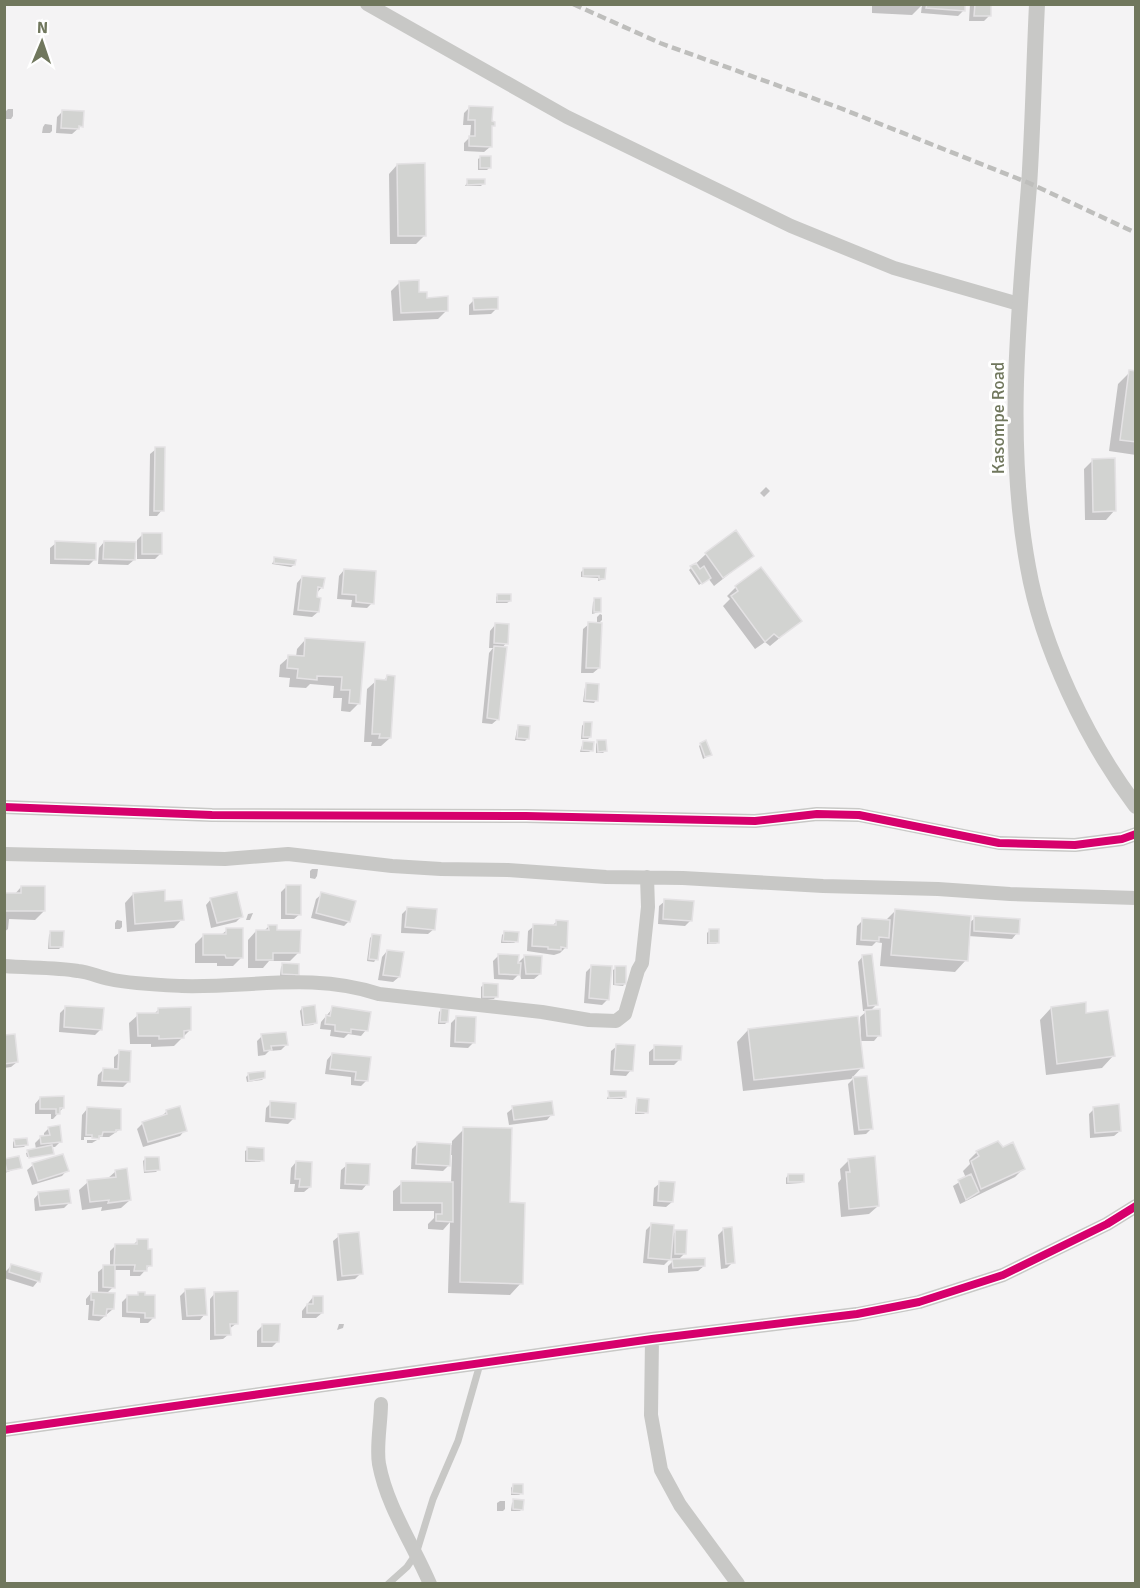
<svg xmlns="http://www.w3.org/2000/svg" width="1140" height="1588" font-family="Signika,sans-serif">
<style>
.shadow{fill:#0003}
.building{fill:#d2d3d1;stroke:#e4e2e4;stroke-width:1.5}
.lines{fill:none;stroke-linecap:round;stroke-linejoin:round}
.service{stroke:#c8c8c6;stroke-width:7}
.minor{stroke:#c8c8c6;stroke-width:14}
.tertiary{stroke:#c8c8c6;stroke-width:16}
.rail{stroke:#bebebc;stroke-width:4.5;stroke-dasharray:9 4.5;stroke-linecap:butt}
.cycleway-casing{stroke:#fff;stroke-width:11}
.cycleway{stroke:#d6006c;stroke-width:8}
.labels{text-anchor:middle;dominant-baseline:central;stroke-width:6;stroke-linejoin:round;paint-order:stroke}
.street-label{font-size:18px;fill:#70775d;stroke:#fff}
</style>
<rect width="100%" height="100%" fill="#f4f3f4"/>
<path class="shadow" d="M872,4H964L963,11L958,16L921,13L922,5L912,15L872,13Z
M970,4H990L989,16L984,21H969Z
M469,108L493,125L491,128L490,147L484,152L464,151V143L470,137L471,125H463L464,113Z
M8,109H13V116L11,119H5V112Z
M62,112L81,126L72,134L56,133L57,117Z
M45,124L52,125V131L50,133H42L43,127Z
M481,157L490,167L487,170H478V159Z
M397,165L425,235L416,244H390L389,174Z
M468,181L483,184L481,186H465Z
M400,282L426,299L447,310L438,319L393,321L391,291Z
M474,300L497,308L491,314L469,315V305Z
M1130,372L1136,373V455L1109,451L1118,384Z
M156,449L162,510L157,516H149L150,454Z
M1093,460L1114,511L1106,520H1085L1084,469Z
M766,487L770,491L764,497L760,493Z
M735,532L752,556L714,586L708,578L699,585L689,570L706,554Z
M143,534L160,554L155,559H137V540Z
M104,542L134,560L128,565L98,564L99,548Z
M56,543L94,560L89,565L50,564V548Z
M275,558L294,565L291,567L272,564Z
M584,569L604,570V579L598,581V578L581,577V572Z
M344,570L372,603L367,608L351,607L352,600L337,599L339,576Z
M302,577L322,587L316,594L318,612L312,617L293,615L297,583Z
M736,587L800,621L770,646L765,642L755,649L723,606L730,599L727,596Z
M498,595L510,601L507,603H496V597Z
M595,600L599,612L592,614L593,602Z
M600,614L602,615V620L598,624L599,668L593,673H581L583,629L589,624H597V617Z
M495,625L506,643L502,648L498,719L492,724L482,723L489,653L493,648H489L490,631Z
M305,640L363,644L359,703L350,712L341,711L342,698H333L334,686L310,684L306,688L289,687L290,678L279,677L280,665L289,657H296L297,649Z
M387,677L390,738L381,746H371L372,742H364L367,689L376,681H383Z
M587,685L596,700L594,703L583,702L585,687Z
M584,723L590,737L588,739H581L582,726Z
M519,726L527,739L525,741L515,740L517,729Z
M598,741L605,751L603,753H596V744Z
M583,742L592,750L589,752H580Z
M701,744L710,755L703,759L699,746Z
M312,869H318L317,876L315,879L310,878V871Z
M287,886L300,914L294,919H281V892Z
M21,887L44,911L35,920L9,919L8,929L4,932V895H14Z
M133,894L164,903L182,919L174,928L127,932L125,903Z
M322,894L349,921L344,926L311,918L316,899Z
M211,899L242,916L236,922L211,928L206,905Z
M665,901L691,920L685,926L658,924L659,906Z
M407,909L434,929L428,934L401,933L402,914Z
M895,911L969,923L975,918L1017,933L1012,939L968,936L966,960L955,972L880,966L882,943L876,942L872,946L856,945L857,926L863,920L885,921Z
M253,913L250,920H246L248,914Z
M117,920L122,921V927L120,929H115V923Z
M556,922L566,947L560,953L554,955L527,951L528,931L534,926H552Z
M269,926L299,952L290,961H269L263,968H248V940L256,931H264Z
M227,930L242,957L233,966H217V963H195V944L203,936L221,935Z
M709,931L718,942L716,944H707V933Z
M51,932L61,947L59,949H48L49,935Z
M504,933L517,941L514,943H501L502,935Z
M372,936L376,959L374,962L367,961L370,938Z
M387,951L399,977L393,982L378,980L382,957Z
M499,955L516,965L525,956L540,974L534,979H521L520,973L513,980L494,979L493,961Z
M863,956L876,1005L870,1011L879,1035L874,1041H859L862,1067L851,1079L743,1091L737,1042L748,1030L861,1037L860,1017L867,1011H863L858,962Z
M283,964L297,974L295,976H280L281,967Z
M592,966L608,999L602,1005L584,1003L586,972Z
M616,968L625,983L623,986L613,985V970Z
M483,985L496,996L494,999H481V987Z
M66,1007L101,1029L95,1035L59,1032L60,1013Z
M302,1008L316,1022L313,1025L302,1026L300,1011Z
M333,1008L366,1030L361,1036L348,1034L344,1038L330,1036L331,1030L320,1029L321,1022Z
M1051,1008L1085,1014L1113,1056L1102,1068L1046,1075L1040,1020Z
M159,1009L190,1030L174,1046L151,1047V1044H130L129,1023L138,1015L154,1014Z
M441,1010L447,1022L445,1024H438L439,1012Z
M456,1018L473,1043L468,1048L450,1047L451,1023Z
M262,1036L287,1044L281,1050L269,1051L265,1055L258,1056L257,1041Z
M4,1037L17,1062L11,1067L4,1068Z
M617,1046L631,1070L626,1076L610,1075L611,1051Z
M655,1047L680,1059L674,1065H649V1052Z
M120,1052L129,1081L123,1087L97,1086L98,1075L103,1070H114V1057Z
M332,1054L367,1080L361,1086L351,1085V1077L325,1074L327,1060Z
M248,1075L264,1078L262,1080L247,1082L246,1077Z
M853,1079L872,1128L866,1134L854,1135L848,1084Z
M609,1093L625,1096L622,1099H607Z
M40,1098L63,1108L53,1119H51V1114H35V1104Z
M638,1100L646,1112L644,1114H635L636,1102Z
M271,1103L294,1118L288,1124L265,1122L266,1108Z
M513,1108L552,1114L547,1120L509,1125L507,1113Z
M87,1109L119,1130L109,1137H100L98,1139V1137H84V1140H97L92,1143H87V1140H81L82,1115Z
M1094,1109L1120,1131L1114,1136L1090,1138L1089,1114Z
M167,1111L185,1130L180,1136L143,1147L137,1129L143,1123L161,1117Z
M49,1128L61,1141L55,1147H51L52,1153L27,1157L26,1153L36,1149L35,1143L41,1137H44V1133Z
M464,1129L521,1283L510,1295L448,1293L450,1222L443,1230L428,1229V1224L434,1218V1211H393V1191L402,1183H451L452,1155H449L448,1166L443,1171L411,1169L412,1149L418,1143L452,1145V1141Z
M15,1140L26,1145L24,1147L13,1148V1142Z
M248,1149L262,1160L260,1162H245V1151Z
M977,1152L1024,1168L1015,1177L960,1204L953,1186L966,1178L963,1171L970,1164L969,1160Z
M145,1159L158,1170L156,1172L144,1173L143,1161Z
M849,1160L878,1206L869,1214L841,1217L838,1183L841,1179L840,1169Z
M5,1161L20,1167L5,1173Z
M296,1162L310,1187L304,1192H294L295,1184H290L291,1168Z
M33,1165L67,1170L62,1176L32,1185L27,1170Z
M347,1165L367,1184L362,1190L340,1189L341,1170Z
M116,1171L130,1200L121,1208L101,1211L102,1207L82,1210L79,1190L88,1182L107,1179Z
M788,1175L803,1181L801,1183L786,1184V1178Z
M660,1183L672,1202L666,1207L653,1206L654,1188Z
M39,1193L69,1203L64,1208L35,1211L34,1199Z
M651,1225L672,1235L676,1231L684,1254L677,1261L704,1266L698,1271L668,1273V1266L675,1259H670L664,1265L643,1263L646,1230Z
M723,1230L733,1262L727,1268L721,1269L718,1235Z
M339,1236L361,1273L355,1279L337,1281L333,1241Z
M138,1240L150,1265L140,1276H130V1270H113V1287L106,1294L113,1309L99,1321L88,1320L89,1305H86V1299L91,1293L98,1294V1272L104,1267H110V1251L115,1246H132Z
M11,1266L38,1281L33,1287L4,1278L6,1271Z
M186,1290L205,1314L200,1320H182L180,1296Z
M215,1293L237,1323L229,1329V1334L223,1339L210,1340V1299Z
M139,1294L153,1318L148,1323H140V1318L122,1317V1302L127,1297H136Z
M313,1297L322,1313L316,1318H302V1311Z
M339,1324H344L343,1328L337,1330Z
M263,1325L278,1341L272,1347H257V1331Z
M513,1485L522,1493L519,1495H511V1488Z
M500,1501H505V1509L503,1511H497V1503Z
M514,1501L522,1509L520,1511H511L512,1503Z"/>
<path class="building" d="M927,4H965V11L926,8Z
M975,4H991V16H974Z
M469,106L493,107L492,121L495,122V126H492V147L469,146V136H475V120H468Z
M62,110L84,111L83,127L79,126V129L61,128Z
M480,156H491V168H480Z
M425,163L426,236H398L397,164Z
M467,179H485V184L467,185Z
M419,280V292H427V298L448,296V311L401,313L399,281Z
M498,297V309L474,310L473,298Z
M1129,370L1136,371V442L1120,440Z
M155,447H165L164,511H154Z
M1115,458L1116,511L1093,512L1092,459Z
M736,530L754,556L723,578L705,553Z
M142,533H162V554H142Z
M55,541L96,543V560L55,559Z
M104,541L136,542L135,560L103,559Z
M274,557L296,560L295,565L274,563Z
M696,563L700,569L704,566L711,578L702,584L690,566Z
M761,567L802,621L779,638L774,634L765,642L731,596L738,591L735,586Z
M583,568H606L605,579H599V576H583Z
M344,569L376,571L374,604L356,602V595L342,594Z
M302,576L325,578L323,588L318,587L317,597L321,598L319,612L298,610Z
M497,594H511V601H497Z
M594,598H601V612H594Z
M588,622L602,623L600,668H586Z
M495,623L509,624L508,644L494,643Z
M305,638L365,642L360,704L349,703L350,690H341L342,677L317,676V680L297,678L298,669L287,668L288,655L304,656Z
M494,646L507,647L499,720L487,718Z
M387,675L395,676L391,738H379L380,734H372L375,679L386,680Z
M586,683L599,684L598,701L585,700Z
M584,722H592L591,737H583Z
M518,725L530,726L529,739L517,738Z
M597,740H606L607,751L598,752Z
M706,740L712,755L705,757L700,743Z
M583,741L594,742L593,751L582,750Z
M286,885H301V915L286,914Z
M21,886H45V911H4V893H21Z
M165,890V901L182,900L184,920L135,924L133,893Z
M237,892L243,917L217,923L210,898Z
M321,892L356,901L350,922L316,913Z
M664,899L694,901L692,921L663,919Z
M407,907L437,909L435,930L405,927Z
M895,909L971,916L968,961L891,955Z
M974,916L1020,919L1019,934L974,931Z
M862,918L890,920L889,938L879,937V941L861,940Z
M556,920L568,921L567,948L561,947V950L548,949V947L532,946L533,924L556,925Z
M268,925H277V930H301L300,953H273V960H256V930H269Z
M226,928H243V958H226L225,955H203V934H226Z
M709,929H719V943H709Z
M50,931H64L63,947H50Z
M504,931L519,932L518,942L503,941Z
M372,934L381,935L378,960L369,959Z
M387,950L404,952L400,977L383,975Z
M498,954L519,955L518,963H521L520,975L499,974Z
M872,954L878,1005L868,1006L862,955Z
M524,955L542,956L541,974H526Z
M282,963L299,964V975L282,974Z
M591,965L612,966L609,1000L589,998Z
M615,966H626V984H615Z
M483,983L498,984V997H483Z
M1086,1002V1013L1108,1010L1115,1056L1057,1064L1051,1007Z
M315,1005L317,1023L304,1025L302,1007Z
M65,1006L104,1008L102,1030L64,1027Z
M332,1006L371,1012L368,1031L351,1029V1033L335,1031V1025L325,1024L326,1015L330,1016Z
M191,1007V1030L184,1031V1038L159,1039V1036H138L137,1013H158V1008Z
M441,1008L449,1009L448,1022H440Z
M880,1009L881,1036H867L865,1010Z
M456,1016L476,1017L475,1043L455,1042Z
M858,1016L864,1068L754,1080L748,1029Z
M286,1032L288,1045L271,1046L272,1050L264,1051L261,1034Z
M15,1034L18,1062L4,1064V1035Z
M616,1044L635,1045L633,1071L614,1070Z
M654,1045L682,1046L681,1060H654Z
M119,1050L131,1051L130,1082L102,1081L103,1068L118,1069Z
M332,1053L371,1057L368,1081L355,1080L356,1072L330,1069Z
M265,1071V1078L249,1081L248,1073Z
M867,1076L873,1129L859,1130L853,1077Z
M608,1091H626V1097L609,1098Z
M64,1096V1108H60V1114H56V1109H40V1097Z
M637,1098L649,1099L648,1113L636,1112Z
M270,1101L296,1103L295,1119L270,1117Z
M552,1101L554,1115L514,1120L512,1106Z
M1119,1104L1121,1131L1095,1133L1093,1107Z
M180,1106L187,1131L148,1142L142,1122L167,1114L166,1110Z
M87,1107L121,1109V1130H116V1132H103L102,1136H99V1139L92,1138V1135H86Z
M60,1125L62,1142L41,1144L40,1136L50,1135L48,1127Z
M463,1127L512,1128L510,1202L525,1203L523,1284L460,1282Z
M27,1138L28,1145L15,1146L14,1139Z
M998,1141L1003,1147L1013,1142L1025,1169L981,1189L971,1161L979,1156L976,1151Z
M417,1142L451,1144L450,1166L416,1164Z
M52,1145L54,1154L29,1158L27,1150Z
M247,1147L264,1148V1161L247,1160Z
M63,1154L69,1171L38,1181L32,1163Z
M19,1156L22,1168L7,1171L4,1159Z
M875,1156L879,1206L849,1209L846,1172H850L848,1159Z
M145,1157H159L160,1170L145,1171Z
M296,1161L312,1162L311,1187H299L300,1179H295Z
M346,1163L370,1164L369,1185L345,1184Z
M127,1168L131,1200L108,1203L109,1200L90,1202L87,1180L116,1177L115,1170Z
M788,1174H804V1182H788Z
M971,1174L979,1192L966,1200L958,1180Z
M401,1181L453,1182V1222L436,1221V1214H442V1203H401Z
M659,1181L675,1182L673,1202L658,1201Z
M69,1189L71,1203L40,1206L38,1192Z
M651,1223L674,1225L671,1260L648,1258Z
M732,1227L735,1263L726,1264L723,1228Z
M675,1230H687L686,1254H675Z
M359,1232L363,1274L342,1276L338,1234Z
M137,1239H148V1249H152V1266H147V1271H134L135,1265H114L115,1244H137Z
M705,1258V1266L673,1268L672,1259Z
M11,1264L42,1273L40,1282L9,1272Z
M103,1265H115V1288L103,1287Z
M205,1288L207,1315L187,1316L185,1289Z
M238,1291V1324H230L231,1335H215L214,1292Z
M91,1292L115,1293L114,1309H107L106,1316L93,1315L94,1300H91Z
M138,1292H145V1295H155V1318H145V1313L127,1312V1295H138Z
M313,1296H323V1313H307V1304H313Z
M262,1324H280L279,1342H262Z
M513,1484H523V1494L512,1493Z
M513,1499L524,1500L523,1510L513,1509Z"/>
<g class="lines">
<path class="service" d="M388,1584L407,1567L416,1554L433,1499L458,1441L480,1364"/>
<path class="minor" d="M367,4L567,117L791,226L894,268L1019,304
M4,807L212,815L526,816L755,821L817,814L859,815L999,843L1075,845L1122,839L1136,834
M4,854L225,859L288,854L392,866L441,869L508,870L606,877L683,878L823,886L938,889L1010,894L1136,898
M4,966C28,968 56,967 78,971C89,972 99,977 109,979C132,984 159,985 182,986C251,988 311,972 379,994L542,1012L589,1020L616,1021L625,1014L638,970L642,963L648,907L647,877
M652,1339L651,1415L661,1470L680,1505L738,1584
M381,1404C381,1422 376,1447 379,1464C387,1507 413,1544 430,1584
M4,1430L652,1339L857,1314L919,1302L1003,1275L1107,1224L1136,1206"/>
<path class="tertiary" d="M1037,4C1034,65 1033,126 1029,186C1019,312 1005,442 1028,567C1042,647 1087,741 1136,806"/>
<path class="rail" d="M573,4L660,43L840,108L1029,183L1136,233"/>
<defs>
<path id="cycleway" d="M4,807L212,815L526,816L755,821L817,814L859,815L999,843L1075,845L1122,839L1136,834
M4,1430L652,1339L857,1314L919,1302L1003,1275L1107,1224L1136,1206"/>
</defs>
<use href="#cycleway" class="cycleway-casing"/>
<use href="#cycleway" class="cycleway"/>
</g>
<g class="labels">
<g class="street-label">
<text transform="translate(998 418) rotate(-90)">Kasompe Road</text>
</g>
</g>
<rect width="1140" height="1588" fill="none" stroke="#70775d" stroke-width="12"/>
<g transform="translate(42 42) rotate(2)" stroke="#ffffff" stroke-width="4.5" paint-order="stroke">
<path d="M0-4.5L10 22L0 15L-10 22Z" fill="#70775d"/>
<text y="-9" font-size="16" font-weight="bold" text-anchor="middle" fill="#70775d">N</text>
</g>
</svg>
